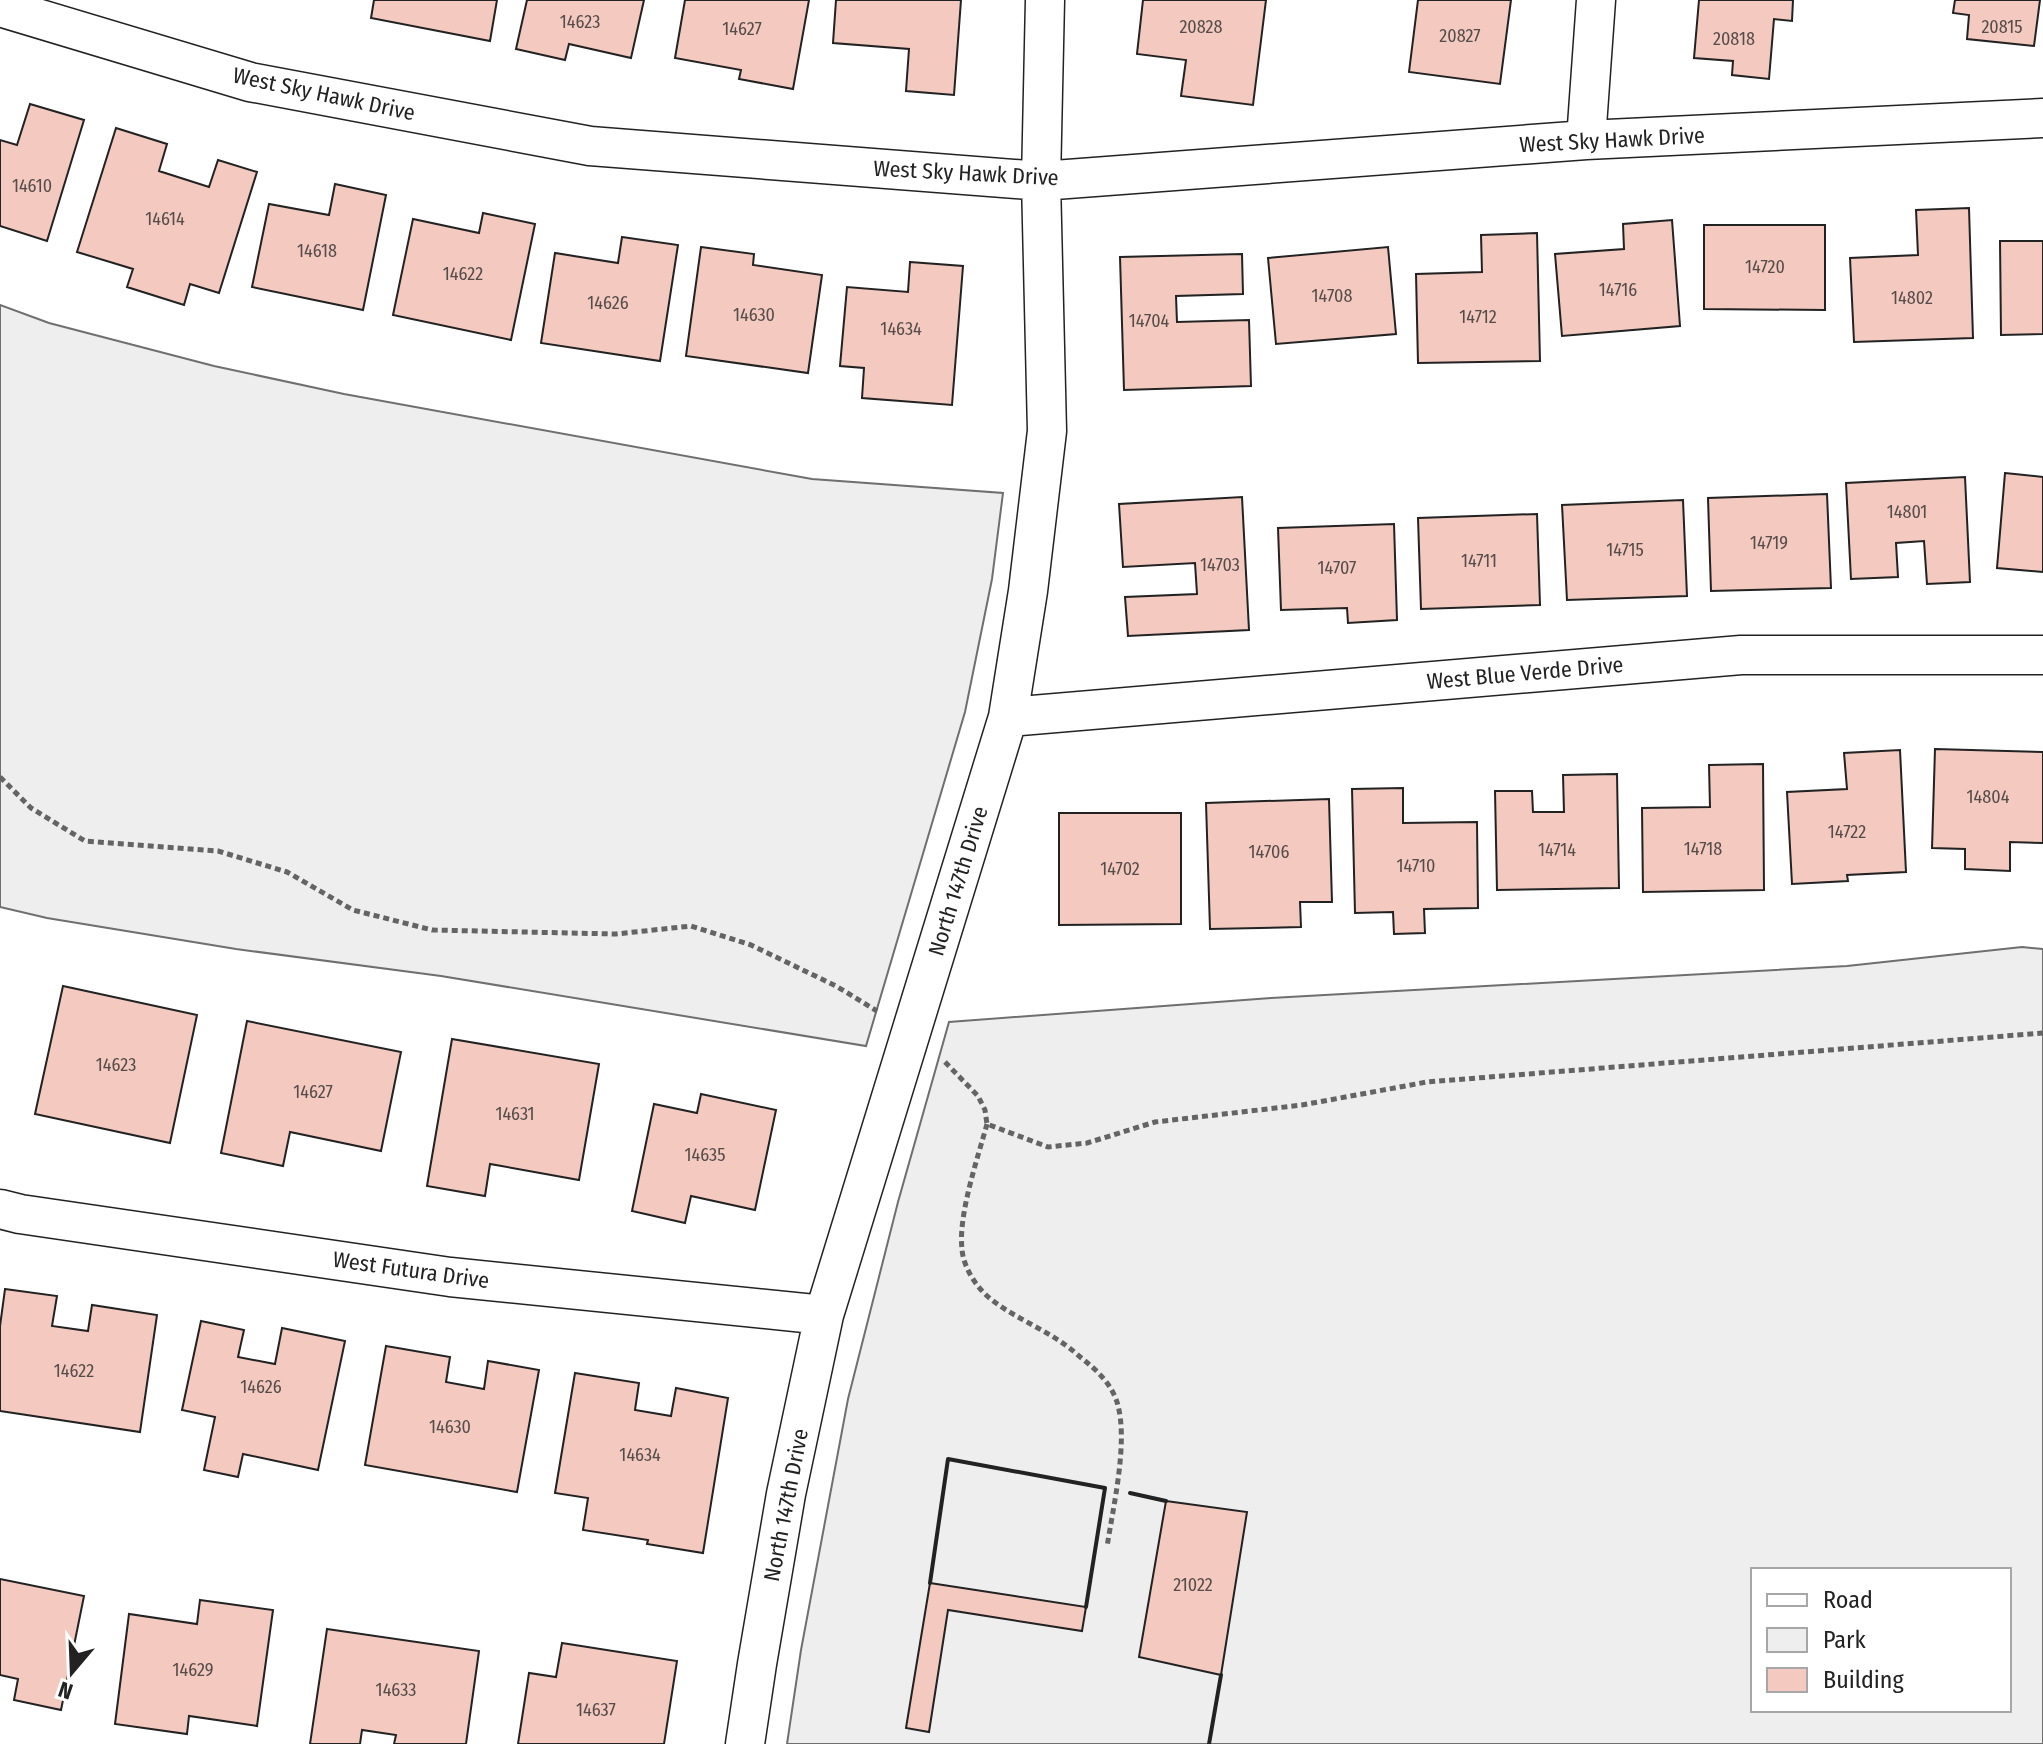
<svg xmlns="http://www.w3.org/2000/svg" width="2043" height="1744" font-family="'Fira Sans Condensed',sans-serif">
<style>
.green{fill:#eee;stroke:#6f6f6f;stroke-width:2;fill-rule:evenodd}
.building{fill:#f3c9c0;stroke:#222;stroke-width:2}
.lines{fill:none;stroke-linecap:round;stroke-linejoin:round}
.street-casing{stroke:#222;stroke-width:41}
.path{stroke:#646464;stroke-width:5;stroke-dasharray:6 4;stroke-linecap:butt}
.street{stroke:#fff;stroke-width:38}
.wall{stroke:#222;stroke-width:4}
.labels{text-anchor:middle;dominant-baseline:central;stroke-width:6;stroke-linejoin:round;paint-order:stroke}
.number-label{font-size:18px;fill:#564c4a}
.street-label{font-size:22px;fill:#222;stroke:#fff}
</style>
<rect width="100%" height="100%" fill="#fff"/>
<path class="green" d="M0,305L49,323L214,366L344,394L812,479L1003,493L992,579L965,712L866,1046L441,976L236,949L47,918L0,907Z
M2022,947L2043,949V1744H787L801,1650L848,1399L898,1202L949,1022L1271,998L1847,966ZM1753,1570H2009V1710H1753Z"/>
<path class="building" d="M374,0H497L490,41L371,18Z
M527,0H644L631,58L569,44L565,60L516,49Z
M685,0H809L793,89L739,79L741,70L675,58Z
M836,0H961L954,95L906,91L909,49L833,43Z
M1143,0H1266L1253,105L1181,96L1186,60L1137,54Z
M1418,0H1511L1500,84L1409,72Z
M1699,0H1793L1792,21L1774,19L1769,79L1732,75L1733,61L1694,58Z
M1955,0H2040L2034,46L1967,39L1969,15L1953,13Z
M30,104L84,120L47,241L0,226V140L17,145Z
M116,128L167,144L159,171L209,187L218,160L257,172L219,293L190,284L184,305L127,287L133,269L77,252Z
M335,184L386,195L363,310L252,287L269,204L329,215Z
M1969,208L1973,338L1854,342L1850,258L1918,255L1916,210Z
M483,213L535,224L511,340L393,315L413,219L479,233Z
M1672,220L1680,326L1562,336L1555,254L1624,249L1623,224Z
M1704,225H1825V310L1704,309Z
M1537,233L1540,361L1418,363L1416,274L1482,272L1481,235Z
M622,237L678,245L660,361L541,343L555,253L618,263Z
M2000,241H2043V334L2001,335Z
M701,247L754,254L753,265L822,275L808,373L686,356Z
M1388,247L1396,334L1276,344L1268,258Z
M1242,254L1243,294L1176,296L1177,322L1249,320L1251,386L1124,390L1120,257Z
M910,262L963,266L952,405L862,398L864,368L840,366L847,287L908,292Z
M2005,473L2043,477V572L1997,568Z
M1965,477L1970,582L1927,584L1924,541L1896,543L1898,577L1851,579L1846,483Z
M1827,494L1831,588L1711,591L1708,498Z
M1242,497L1249,630L1128,636L1125,597L1197,594L1195,563L1123,567L1119,504Z
M1683,500L1687,596L1567,600L1562,505Z
M1537,514L1540,605L1421,609L1418,518Z
M1394,524L1397,620L1348,623L1347,608L1281,610L1278,528Z
M1935,749L2043,752V843L2010,842V871L1965,869V849L1932,848Z
M1900,750L1906,872L1847,875L1848,881L1792,884L1787,792L1847,789L1844,753Z
M1763,764L1764,890L1643,892L1642,808L1710,807L1709,765Z
M1617,774L1619,888L1497,890L1495,791H1532L1533,812H1564L1563,775Z
M1403,788V823L1477,822L1478,908L1424,909L1425,933L1394,934L1393,912L1355,913L1352,789Z
M1329,799L1332,902H1300L1301,927L1210,929L1206,803Z
M1059,813H1181V924L1059,925Z
M63,986L197,1015L170,1143L35,1114Z
M247,1021L401,1052L381,1151L290,1132L283,1166L221,1153Z
M452,1039L599,1064L579,1180L490,1164L485,1196L427,1186Z
M701,1094L776,1110L755,1210L691,1196L685,1223L632,1211L654,1104L697,1113Z
M5,1289L57,1296L52,1326L88,1331L92,1305L157,1315L140,1432L0,1411V1326Z
M201,1321L244,1330L238,1357L275,1364L282,1328L345,1341L318,1470L243,1454L238,1477L204,1470L215,1417L182,1410Z
M386,1346L450,1357L446,1382L484,1389L488,1361L539,1370L517,1492L365,1465Z
M575,1373L639,1383L635,1410L671,1416L676,1388L728,1398L703,1553L647,1544L648,1540L583,1530L588,1498L555,1493Z
M1166,1501L1247,1512L1221,1675L1139,1657Z
M0,1579L84,1596L61,1710L14,1700L18,1679L0,1675Z
M930,1583L1086,1607L1082,1631L948,1610L929,1732L906,1728Z
M200,1600L273,1610L257,1726L189,1716L187,1734L115,1724L129,1614L197,1624Z
M327,1629L479,1651L466,1744H394L396,1735L362,1730L360,1744H310Z
M562,1643L677,1661L664,1744H518L529,1673L556,1677Z"/>
<g class="lines">
<defs>
<path id="street" d="M0,7L250,82L590,146L1041,181L1586,140L2043,118
M1586,140L1596,0
M1008,717L1741,655H2043
M0,1209L20,1214L450,1277L824,1315
M745,1744L757,1664L786,1494L824,1315L1008,717L1028,591L1047,431L1041,181L1045,0"/>
</defs>
<use href="#street" class="street-casing"/>
<path class="path" d="M0,777L31,808L85,841L218,851L287,872L353,910L432,930L616,934L691,926L751,945L836,986L877,1011
M945,1062L978,1096L985,1110L987,1124L1048,1147L1087,1143L1155,1122L1302,1105L1427,1082L2043,1033
M987,1124C978,1157 958,1215 962,1249C963,1267 977,1289 992,1300C1019,1321 1053,1332 1079,1356C1095,1369 1110,1381 1117,1402C1129,1441 1113,1507 1107,1547"/>
<use href="#street" class="street"/>
<path class="wall" d="M1130,1493L1166,1501
M930,1583L948,1459L1105,1488L1086,1607
M1209,1744L1221,1675"/>
</g>
<g class="labels">
<g class="number-label">
<text x="580" y="22">14623</text>
<text x="1201" y="27">20828</text>
<text x="2002" y="27">20815</text>
<text x="742" y="29">14627</text>
<text x="1460" y="36">20827</text>
<text x="1734" y="39">20818</text>
<text x="32" y="186">14610</text>
<text x="165" y="219">14614</text>
<text x="317" y="251">14618</text>
<text x="1765" y="267">14720</text>
<text x="463" y="274">14622</text>
<text x="1618" y="290">14716</text>
<text x="1332" y="296">14708</text>
<text x="1912" y="298">14802</text>
<text x="608" y="303">14626</text>
<text x="754" y="315">14630</text>
<text x="1478" y="317">14712</text>
<text x="1149" y="321">14704</text>
<text x="901" y="329">14634</text>
<text x="1907" y="512">14801</text>
<text x="1769" y="543">14719</text>
<text x="1625" y="550">14715</text>
<text x="1479" y="561">14711</text>
<text x="1220" y="565">14703</text>
<text x="1337" y="568">14707</text>
<text x="1988" y="797">14804</text>
<text x="1847" y="832">14722</text>
<text x="1703" y="849">14718</text>
<text x="1557" y="850">14714</text>
<text x="1269" y="852">14706</text>
<text x="1416" y="866">14710</text>
<text x="1120" y="869">14702</text>
<text x="116" y="1065">14623</text>
<text x="313" y="1092">14627</text>
<text x="515" y="1114">14631</text>
<text x="705" y="1155">14635</text>
<text x="74" y="1371">14622</text>
<text x="261" y="1387">14626</text>
<text x="450" y="1427">14630</text>
<text x="640" y="1455">14634</text>
<text x="1193" y="1585">21022</text>
<text x="193" y="1670">14629</text>
<text x="396" y="1690">14633</text>
<text x="596" y="1710">14637</text>
</g>
<g class="street-label">
<text transform="translate(324 94) rotate(12)">West Sky Hawk Drive</text>
<text transform="translate(1612 140) rotate(-3)">West Sky Hawk Drive</text>
<text transform="translate(966 173) rotate(3)">West Sky Hawk Drive</text>
<text transform="translate(1525 673) rotate(-5)">West Blue Verde Drive</text>
<text transform="translate(958 881) rotate(-73)">North 147th Drive</text>
<text transform="translate(411 1270) rotate(8)">West Futura Drive</text>
<text transform="translate(786 1505) rotate(-79)">North 147th Drive</text>
</g>
</g>
<rect x="1751" y="1568" width="260" height="144" fill="#ffffff" stroke="#a7a7a7" stroke-width="2"/>
<rect x="1767" y="1594" width="40" height="12" fill="#ffffff" stroke="#a7a7a7" stroke-width="2"/>
<text x="1823" y="1608" font-size="24" fill="#222222">Road</text>
<rect x="1767" y="1628" width="40" height="24" fill="#eeeeee" stroke="#a7a7a7" stroke-width="2"/>
<text x="1823" y="1648" font-size="24" fill="#222222">Park</text>
<rect x="1767" y="1668" width="40" height="24" fill="#f3c9c0" stroke="#a7a7a7" stroke-width="2"/>
<text x="1823" y="1688" font-size="24" fill="#222222">Building</text>
<g transform="translate(72 1672) rotate(199)" stroke="#ffffff" stroke-width="6" paint-order="stroke">
<path d="M0-6L14 30L0 20L-14 30Z" fill="#222222"/>
<text y="-12" font-size="22" font-weight="bold" text-anchor="middle" fill="#222222">N</text>
</g>
</svg>
